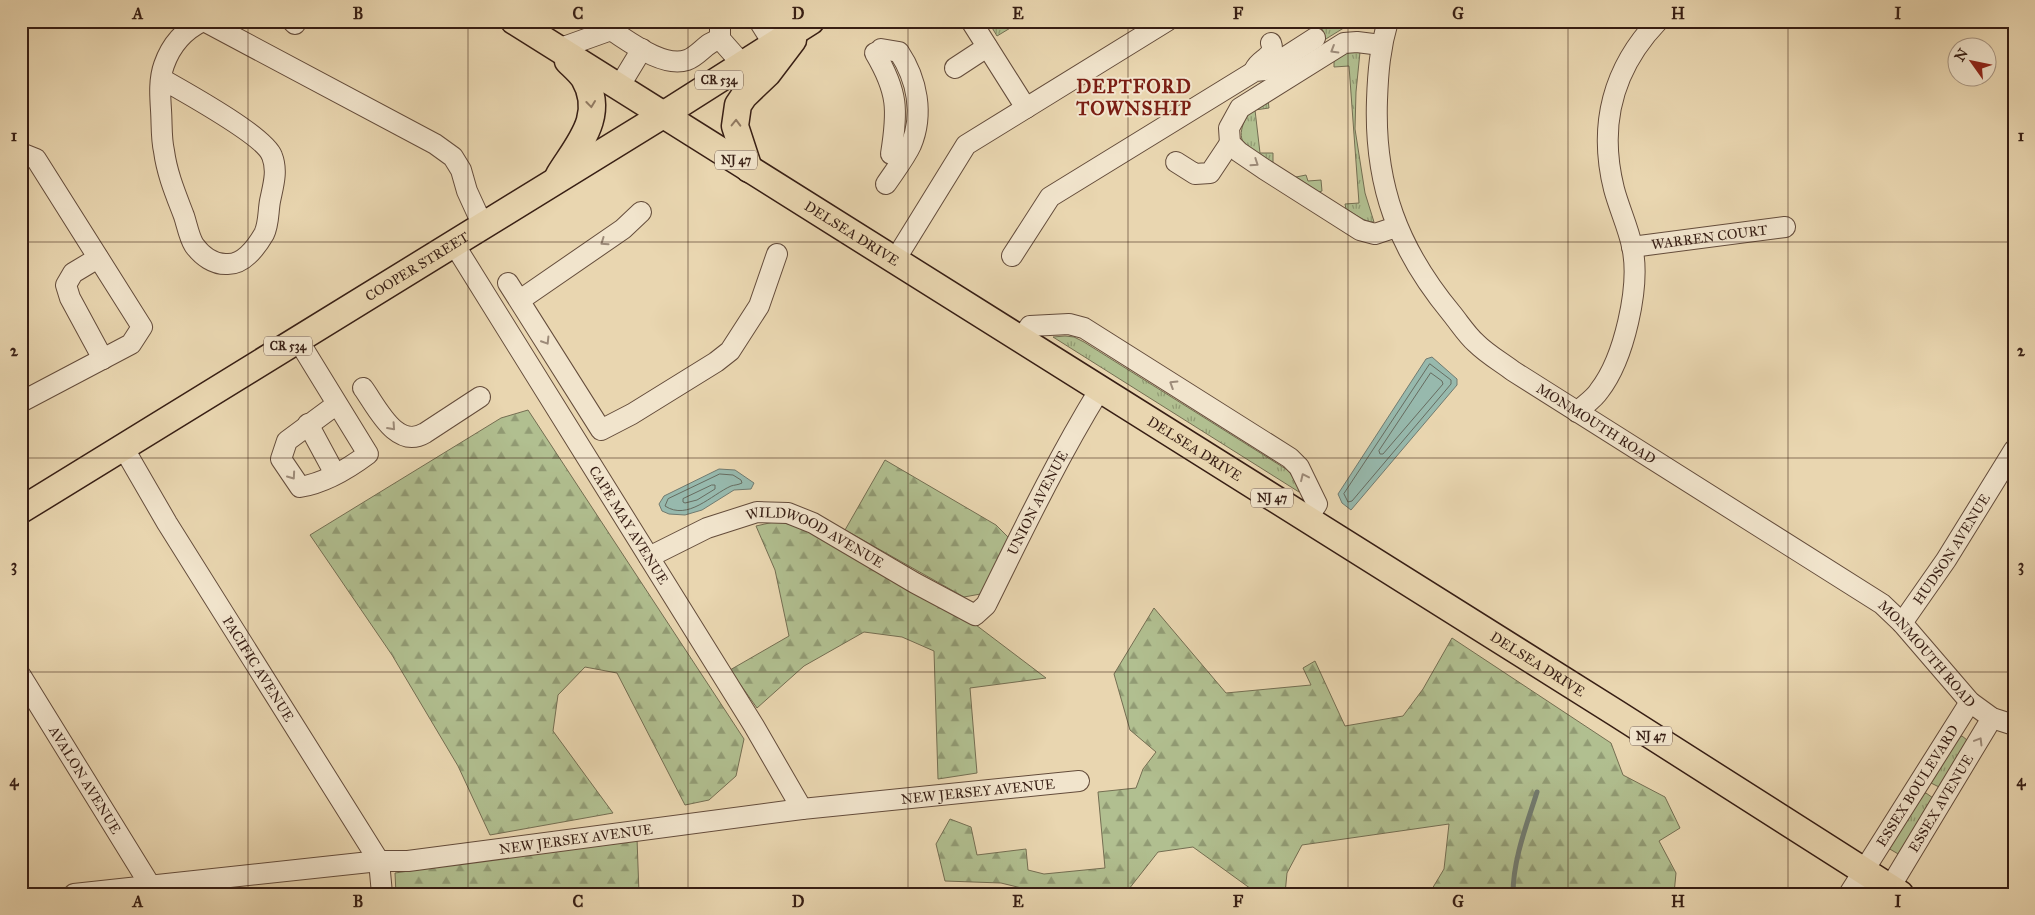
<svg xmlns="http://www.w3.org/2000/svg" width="2035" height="915" font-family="'IM FELL Great Primer',serif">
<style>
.grass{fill:url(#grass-tufts);stroke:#746e52}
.forest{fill:url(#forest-firs);stroke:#746e52}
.water{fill:#97b9ad;stroke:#717b70}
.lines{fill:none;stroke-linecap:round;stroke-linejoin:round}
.shore{stroke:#676c60;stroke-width:1}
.stream{stroke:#717b70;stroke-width:5}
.minor-casing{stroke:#644c3b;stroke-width:22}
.major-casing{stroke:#371e14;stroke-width:29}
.minor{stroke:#f1e4cc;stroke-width:20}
.major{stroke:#e9d6b0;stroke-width:26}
.oneway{stroke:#9d8b79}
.oneway2{stroke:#907a62}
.grid{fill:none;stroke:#371e14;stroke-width:1;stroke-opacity:0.55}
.labels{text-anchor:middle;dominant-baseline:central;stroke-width:4;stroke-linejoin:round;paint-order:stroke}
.shield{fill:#f1e4cc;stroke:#6f594b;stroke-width:1}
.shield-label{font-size:12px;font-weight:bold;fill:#371e14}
.street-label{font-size:14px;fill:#371e14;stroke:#f1e4cc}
.district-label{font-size:19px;font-weight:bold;letter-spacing:1px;fill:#7a1f14;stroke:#f1e4cc}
.neatline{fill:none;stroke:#371e14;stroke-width:2}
.grid-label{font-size:16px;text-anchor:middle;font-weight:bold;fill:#371e14}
</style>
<defs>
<pattern id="grass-tufts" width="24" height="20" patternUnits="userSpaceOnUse" patternTransform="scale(1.25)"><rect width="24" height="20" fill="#b1bf90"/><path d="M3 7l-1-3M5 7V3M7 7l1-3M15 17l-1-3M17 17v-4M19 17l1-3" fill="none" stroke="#919b74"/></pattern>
<pattern id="forest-firs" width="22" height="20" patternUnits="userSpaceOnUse" patternTransform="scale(1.25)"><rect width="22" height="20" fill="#b1bf90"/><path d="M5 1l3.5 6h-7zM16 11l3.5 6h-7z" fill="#919b74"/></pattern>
</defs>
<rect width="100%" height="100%" fill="#e9d6b0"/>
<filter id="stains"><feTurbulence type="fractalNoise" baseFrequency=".004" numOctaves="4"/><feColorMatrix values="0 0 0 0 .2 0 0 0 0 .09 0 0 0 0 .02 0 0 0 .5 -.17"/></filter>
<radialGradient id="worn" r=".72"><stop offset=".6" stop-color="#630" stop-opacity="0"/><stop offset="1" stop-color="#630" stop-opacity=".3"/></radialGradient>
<path class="grass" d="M988,21H1022L997,36Z
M1334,21H1355L1321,42L1322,29Z
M1350,50L1360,52L1356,92L1355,129L1365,193L1374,222C1364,222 1355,214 1346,209L1345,204L1359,203L1349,66L1334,67V61Z
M1268,100L1269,108L1255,110L1260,153H1273V162L1271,163C1263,158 1254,153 1247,147C1235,137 1244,117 1254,108C1258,105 1263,102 1268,100Z
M1306,175L1308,181L1321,180L1322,191L1319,192L1296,177Z
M1065,336L1074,337L1084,342L1289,471L1297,484L1299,492L1053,337Z
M1962,736L1967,740L1941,788L1931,783L1958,738Z
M1926,793L1933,798L1900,855L1888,848L1921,795Z"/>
<path class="forest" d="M528,410L744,739L736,776L709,800L685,805L617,673L585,667L558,695L553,731L613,813L490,835L458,766L392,655L310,535L501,418Z
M885,460L996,525L1012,541L986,593L964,597L845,530Z
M778,521L808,530L890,574L976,625L1046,678L970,688L977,773L938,779L934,651L902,637L864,632L804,666L757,708L730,670L789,636L775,570L756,526Z
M1154,608L1226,693L1311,685L1303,668L1315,661L1345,726L1403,716L1423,689L1452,638L1611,743L1623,775L1665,797L1680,828L1659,841L1676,873L1674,894H1429L1444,869L1449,824L1302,845L1287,873L1285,894H1258L1193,847L1158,852L1125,894H1046L1001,883L945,881L936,844L950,819L971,827L977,855L1026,849L1028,870L1044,874L1105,868L1098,792L1136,788L1143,769L1156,752L1130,730L1114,674Z
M637,838L639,894H396L395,873Z"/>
<path class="water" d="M1432,357L1457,379V385L1351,510L1342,503L1338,494L1426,359Z
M719,469L735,470L754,483L751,489L734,490L702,510L685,515L669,514L662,511L659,504L664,496Z"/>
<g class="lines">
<path class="shore" d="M1430,364L1451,380V384L1352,501L1348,502L1344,494Z
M1431,373L1442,381L1443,384L1383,454H1380L1379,451Z
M720,474L733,475L741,480L742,483C738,485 734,485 731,486C711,495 688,521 665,506L668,499Z
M712,485H715V489L697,500L685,503L683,502V499Z"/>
<path class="stream" d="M1513,894C1513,859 1527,824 1537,792"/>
<defs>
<g id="minor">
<path d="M204,21L435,144L453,157L461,170L467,191L483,226"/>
<path d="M292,21L295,24L297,21"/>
<path d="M759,21L774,45"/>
<path d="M971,21L1026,108"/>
<path id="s1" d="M1388,21C1380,48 1378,72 1377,100C1374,185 1398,249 1452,314C1460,324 1467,335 1476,343C1487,354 1501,362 1513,371L1882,604L1902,623L1970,702L1992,718L2014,725"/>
<path d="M720,39V21"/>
<path d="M1381,45L1357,42L1344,43L1240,108L1229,128L1230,143L1239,152L1264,169L1360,230L1375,234L1396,227"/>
<path d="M558,49L611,30C630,42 663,68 687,60C700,55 706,42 720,39L743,65"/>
<path d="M881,49L899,52C917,79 924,114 911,145C905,158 894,172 886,184"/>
<path d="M875,53C898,92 898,110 891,154"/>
<path d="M955,68L987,47"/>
<path d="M1255,69C1260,58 1276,57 1271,43"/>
<path d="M162,79C183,91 265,136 272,156C278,171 273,186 270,201C268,212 269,224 264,234C257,246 245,264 228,264C214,265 202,256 194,245C189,237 187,225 184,216C176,195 167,174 164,151C161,138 162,124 161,110C160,95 159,79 164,65C171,45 184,30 203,21"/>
<path d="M619,87L642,49"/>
<path d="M21,153L36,159L142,327L131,344L21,402"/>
<path d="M1176,162L1195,174L1210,173L1230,143"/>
<path id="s2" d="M454,244L754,726L802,809"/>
<path id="s3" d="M1632,247L1785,227"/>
<path d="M1012,256L1050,197L1255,71L1265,70L1315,38"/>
<path d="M98,258L73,273L66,285L70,298L103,359"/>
<path d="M895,260L966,145L1167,21"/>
<path d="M508,283L601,430L632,414L716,362L730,351L759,306L777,254"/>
<path d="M520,300L623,229L641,212"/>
<path d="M1021,339L1030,326L1069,324L1084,328L1290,458L1299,467L1317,504L1306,520"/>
<path d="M298,340L368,454C348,469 325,483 300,487L281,459L287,441L337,404"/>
<path d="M363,388C377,407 396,450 425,433L480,397"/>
<path d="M1577,412C1584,405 1594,399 1599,391C1624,359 1641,286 1632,246C1628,227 1619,208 1614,189C1598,125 1613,68 1658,21"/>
<path d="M308,424L335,474"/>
<path id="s4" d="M123,447L167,523L379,861L382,894"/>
<path id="s5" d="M649,557L707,528L757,512L788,513L813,523L915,583L975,615L986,605C1022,532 1057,459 1100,389"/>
<path id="s6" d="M1902,623L1946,560L2014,450"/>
<path id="s7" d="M21,676L150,885"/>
<path id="s8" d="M74,894L379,861H408L802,809L1079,781"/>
<path id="s9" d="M1849,894L1970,702"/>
<path id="s10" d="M1886,894L1992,718"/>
</g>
<g id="major">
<path id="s11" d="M514,21L1616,713L1900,894"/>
<path d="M749,169L735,126L738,105L744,96L768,73L793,40"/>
<path d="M559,175C578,144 606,116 584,78C580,72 573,66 568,61"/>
<path id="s12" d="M21,510L663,115L811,21"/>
</g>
</defs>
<use href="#minor" class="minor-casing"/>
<use href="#major" class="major-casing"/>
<use href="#minor" class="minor"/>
<use href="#major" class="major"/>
</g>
<defs><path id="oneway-chevron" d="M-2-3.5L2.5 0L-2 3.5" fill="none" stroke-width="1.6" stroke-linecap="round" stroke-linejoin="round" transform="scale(1.25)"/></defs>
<g class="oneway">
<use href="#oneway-chevron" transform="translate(1334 50) rotate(149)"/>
<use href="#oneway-chevron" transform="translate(1255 163) rotate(34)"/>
<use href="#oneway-chevron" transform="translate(604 242) rotate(145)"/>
<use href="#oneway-chevron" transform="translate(546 341) rotate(58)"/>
<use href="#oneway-chevron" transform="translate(1173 384) rotate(-148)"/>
<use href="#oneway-chevron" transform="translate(392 427) rotate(48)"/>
<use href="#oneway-chevron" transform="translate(292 476) rotate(55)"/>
<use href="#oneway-chevron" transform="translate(1304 477) rotate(-115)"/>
<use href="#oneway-chevron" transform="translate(1979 741) rotate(-59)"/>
</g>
<g class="oneway2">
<use href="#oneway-chevron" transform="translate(591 104) rotate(83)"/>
<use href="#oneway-chevron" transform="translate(736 123) rotate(-89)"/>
</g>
<path class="grid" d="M248,21V894M468,21V894M688,21V894M908,21V894M1128,21V894M1348,21V894M1568,21V894M1788,21V894M21,242H2014M21,458H2014M21,672H2014"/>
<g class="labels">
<g class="shield">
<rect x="695" y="70.5" width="48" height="19" rx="4"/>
<rect x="715" y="150.5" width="42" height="19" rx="4"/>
<rect x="264" y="336.5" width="48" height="19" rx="4"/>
<rect x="1251" y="488.5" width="42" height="19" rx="4"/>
<rect x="1630" y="726.5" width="42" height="19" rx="4"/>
</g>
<g class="shield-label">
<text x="719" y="80">CR 534</text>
<text x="736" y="160">NJ 47</text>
<text x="288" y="346">CR 534</text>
<text x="1272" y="498">NJ 47</text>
<text x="1651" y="736">NJ 47</text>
</g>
<g class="street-label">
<text stroke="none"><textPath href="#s11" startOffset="399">DELSEA DRIVE</textPath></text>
<text stroke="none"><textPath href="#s3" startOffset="78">WARREN COURT</textPath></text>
<text stroke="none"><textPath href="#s12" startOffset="465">COOPER STREET</textPath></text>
<text stroke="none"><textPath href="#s1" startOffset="495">MONMOUTH ROAD</textPath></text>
<text stroke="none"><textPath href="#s11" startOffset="804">DELSEA DRIVE</textPath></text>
<text stroke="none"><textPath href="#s5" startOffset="491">UNION AVENUE</textPath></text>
<text stroke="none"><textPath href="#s2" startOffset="331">CAPE MAY AVENUE</textPath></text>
<text stroke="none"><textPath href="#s5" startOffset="181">WILDWOOD AVENUE</textPath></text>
<text stroke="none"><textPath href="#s6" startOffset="89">HUDSON AVENUE</textPath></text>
<text stroke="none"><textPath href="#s1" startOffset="900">MONMOUTH ROAD</textPath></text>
<text stroke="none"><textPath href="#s11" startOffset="1209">DELSEA DRIVE</textPath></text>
<text stroke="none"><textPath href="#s4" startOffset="260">PACIFIC AVENUE</textPath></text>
<text stroke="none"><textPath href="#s7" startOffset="122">AVALON AVENUE</textPath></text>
<text stroke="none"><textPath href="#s9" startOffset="128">ESSEX BOULEVARD</textPath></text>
<text stroke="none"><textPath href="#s8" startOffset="910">NEW JERSEY AVENUE</textPath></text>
<text stroke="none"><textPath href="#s10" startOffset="106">ESSEX AVENUE</textPath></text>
<text stroke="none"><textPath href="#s8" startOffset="505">NEW JERSEY AVENUE</textPath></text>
</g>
<g class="district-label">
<text x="1134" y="86">DEPTFORD<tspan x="1134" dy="22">TOWNSHIP</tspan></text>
</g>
</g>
<rect width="2035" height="915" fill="none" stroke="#e9d6b0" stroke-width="55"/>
<g transform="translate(1972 62) rotate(303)"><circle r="24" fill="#f1e4cc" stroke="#a79582"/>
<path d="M0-4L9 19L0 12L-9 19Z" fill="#8f2418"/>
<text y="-8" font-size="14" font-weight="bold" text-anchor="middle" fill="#371e14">N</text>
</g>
<rect x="28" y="28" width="1980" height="860" class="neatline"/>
<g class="grid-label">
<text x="138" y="19">A</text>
<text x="358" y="19">B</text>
<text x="578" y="19">C</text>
<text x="798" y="19">D</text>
<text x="1018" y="19">E</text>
<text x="1238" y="19">F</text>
<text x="1458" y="19">G</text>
<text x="1678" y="19">H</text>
<text x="1898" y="19">I</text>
<text x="14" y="141">1</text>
<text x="2021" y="141">1</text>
<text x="14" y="356">2</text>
<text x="2021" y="356">2</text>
<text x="14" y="571">3</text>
<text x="2021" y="571">3</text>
<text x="14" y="786">4</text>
<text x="2021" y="786">4</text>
<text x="138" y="907">A</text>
<text x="358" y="907">B</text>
<text x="578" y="907">C</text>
<text x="798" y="907">D</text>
<text x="1018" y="907">E</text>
<text x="1238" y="907">F</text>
<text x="1458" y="907">G</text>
<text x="1678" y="907">H</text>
<text x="1898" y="907">I</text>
</g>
<rect width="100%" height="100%" filter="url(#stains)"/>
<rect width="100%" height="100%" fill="url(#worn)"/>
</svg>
